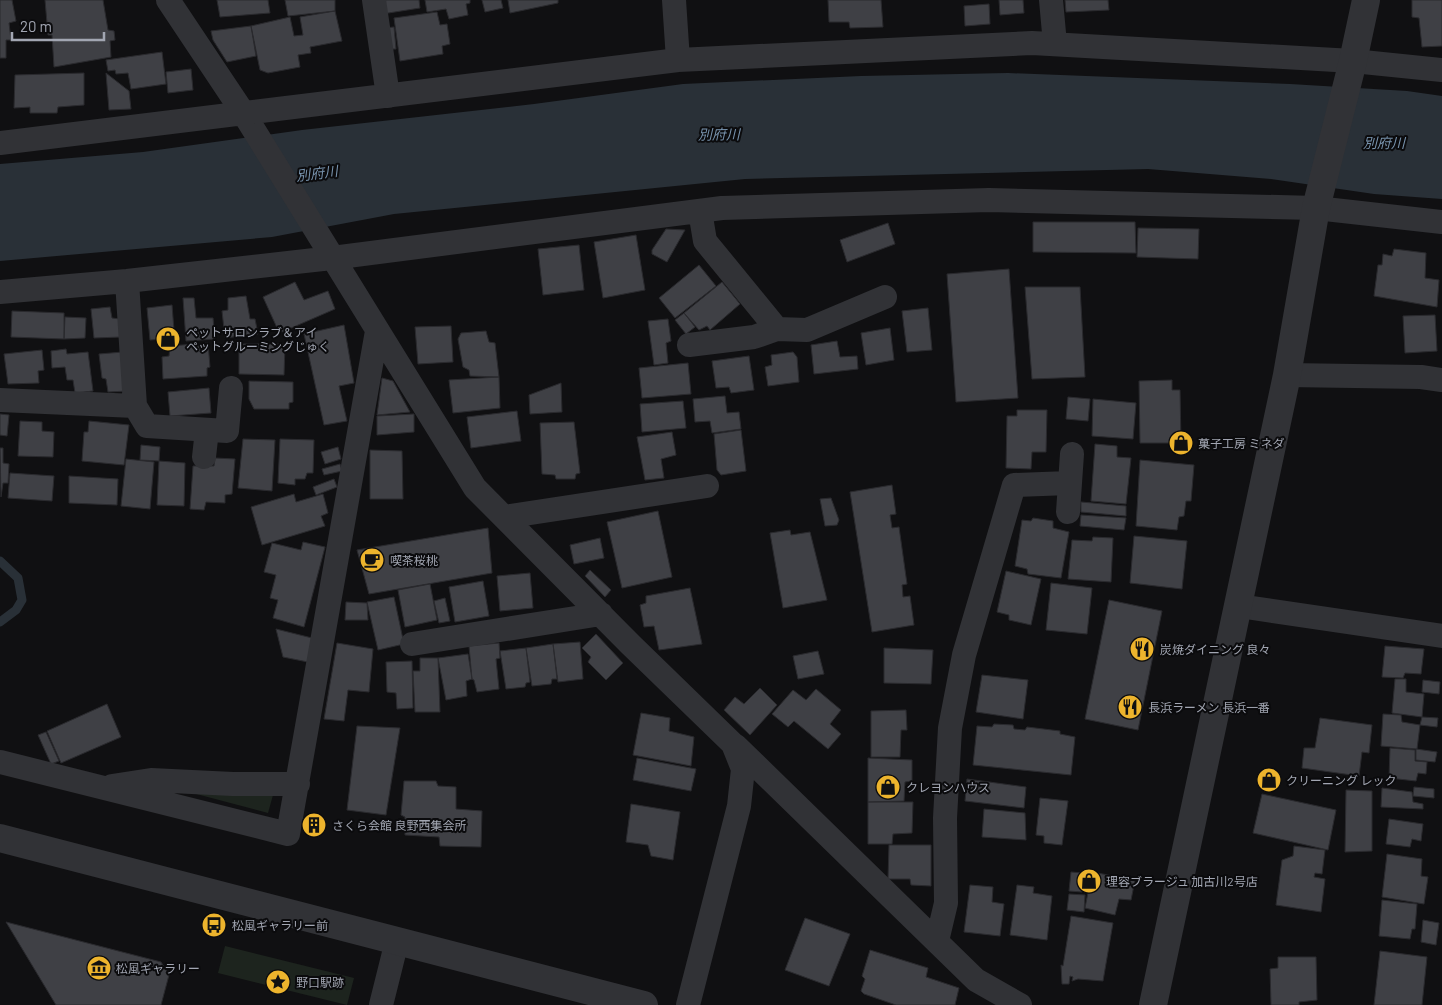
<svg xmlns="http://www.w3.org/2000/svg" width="1442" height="1005" font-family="Barlow,'Noto Sans JP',sans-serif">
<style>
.green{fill:#1d241e}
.water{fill:#293037}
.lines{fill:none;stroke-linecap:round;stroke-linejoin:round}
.stream{stroke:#293037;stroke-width:9}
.building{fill:#3f4045;stroke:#2a2a2e}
.minor{stroke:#313236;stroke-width:24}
.tertiary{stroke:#313236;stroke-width:28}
.labels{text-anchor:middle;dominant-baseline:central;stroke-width:4;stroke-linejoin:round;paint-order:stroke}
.poi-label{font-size:12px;fill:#a2a6b2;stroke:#0b0b0d;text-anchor:start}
.water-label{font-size:14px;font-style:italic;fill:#7893ad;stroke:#0b0b0d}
</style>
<rect width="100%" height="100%" fill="#101012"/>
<path class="green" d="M185,791L273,795L268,813Z
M225,946L354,978L347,1005L218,973Z"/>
<path class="water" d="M1008,73L1290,84L1407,91L1442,96V199L1374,194L1271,179L1148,169L745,179L394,214L272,237L0,261V164L143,152L302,130L534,104L683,84L861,76Z"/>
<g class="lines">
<path class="stream" d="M0,561L18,578L22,600L16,610L0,622"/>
</g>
<path class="building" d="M0,0H12L16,21L9,23L11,40H6V58H0Z
M45,0H103L108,30L114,31L115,40L110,41L111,57L54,67L52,35H48Z
M217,0H268L270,13L220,17Z
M285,0H335V11L288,16Z
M380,0H419L420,8L382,14Z
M425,0H470V3L466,4L468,15L449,19L446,9L427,12Z
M482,0H501L503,8L485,12Z
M508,0H558V3L510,13Z
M828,0H881L883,27L850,28L849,22H829Z
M999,0H1023L1024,13L1000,15Z
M1065,0H1108L1109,10L1066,12Z
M1412,0H1442V46L1422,47L1419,18L1412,17Z
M989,4L990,24L965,26L964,6Z
M335,11L342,41L310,47L311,53L298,55L300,67L268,73L260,70L251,26L290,17L294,36L303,35L300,17Z
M437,12L440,25L447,24L450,44L442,46L443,54L400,61L394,18Z
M251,26L256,56L227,62L213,40L211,31Z
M394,27L396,49H386L384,28Z
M162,52L166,84L131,89L128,73L116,74L115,70L108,71L106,60Z
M191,69L193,90L168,93L166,72Z
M84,73V105L58,107L57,113H30V107L14,108L15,75Z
M106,73L129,91L131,109L109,110Z
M1033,222H1135L1136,253L1033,252Z
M888,223L895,244L847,262L840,240Z
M1138,228L1199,229L1198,259L1137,257Z
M666,229L685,230L667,262L652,254V250Z
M636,235L645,290L603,298L594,242Z
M579,245L584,290L543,295L538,249Z
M1394,249L1426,253L1425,278L1439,280L1437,307L1374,296L1378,265H1382L1383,254L1392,256Z
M699,265L716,286L675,318L659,298Z
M1009,269L1018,398L956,402L947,274Z
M295,282L304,300L328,291L335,309L282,332L278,330L263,297Z
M722,282L740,304L710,330L707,326L699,330L684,313Z
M1025,287H1080L1085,377L1032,379Z
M246,296L250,319H255L258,334L225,338L222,311L228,310V298Z
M183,298H194L196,318H213L215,339L186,341Z
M172,305L175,343H164L162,339L150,340L147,308Z
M110,307L112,318L120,319L121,337L94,338L91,309Z
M928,308L932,350L907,352L902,311Z
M12,311L64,313V339L11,337Z
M684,313L695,327L686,334L675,320Z
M1435,315L1437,351L1405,353L1403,316Z
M65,317L86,318L85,338L64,339Z
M668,319L671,341L666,343L668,363L654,365L648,321Z
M344,325L354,383L339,386L347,421L324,425L304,334Z
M451,326L453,362L418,364L415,327Z
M890,328L894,360L866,365L861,333Z
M486,331L489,342L495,343L499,377L470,376L469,370L463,367L458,339L461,333Z
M837,341L840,357L857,356L858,369L814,374L811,345Z
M208,343L210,367L207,368V376L163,379L162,357L169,356L170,346Z
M239,344H285L284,375L239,374Z
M66,349L67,354L88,352L93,391L75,393L73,380H67L65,367L52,368L51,351Z
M42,350L44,370L38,371L39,383L8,384L4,354Z
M123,352L127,391L108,392L106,379L102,378L99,354Z
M793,352L797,357L799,382L768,386L765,367L772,365L771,355Z
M749,356L754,390L731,393L729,387L716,388L712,361Z
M688,363L691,394L642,398L639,368Z
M499,377L500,408L453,413L449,380Z
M382,378L393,381L410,412L377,415Z
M1172,380V390H1180L1181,443H1140L1139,381Z
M249,381L293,382V402L289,403V409H254L249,399Z
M561,383L562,412L530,414L529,395Z
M209,388L211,413L170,416L168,392Z
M725,396L727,413L739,412L741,429L712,433L710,421L695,422L693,399Z
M1068,397L1090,399L1088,421L1066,419Z
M1093,399L1136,403L1133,439L1092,436Z
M683,401L686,428L642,432L640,404Z
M1017,410H1047L1046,452H1032L1031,469L1006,468L1007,416H1017Z
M517,411L521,441L471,448L467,417Z
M0,414L9,415L7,436L0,435Z
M414,414V432L377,435V416Z
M20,421L42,422V431L54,432L53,457L18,456Z
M89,421L129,425L124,465L82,461L84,432H88Z
M574,422L580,473L576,474L575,479H556L555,475L542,474L540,423Z
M741,430L746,471L721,475L717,470L714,434Z
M672,432L676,455L661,459L664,478L645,480L637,437Z
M243,439L275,440L272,491L238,488Z
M280,439L314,440L313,473H307L305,479H295V485L278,483Z
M1095,444L1117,446V457L1131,458L1126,504L1091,501Z
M141,445L160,447L159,461L140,460Z
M338,447L341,459L325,464L321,452Z
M0,448H3V463L9,464L8,483H3L1,497Z
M370,450L402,451L403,499H370Z
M215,458L235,459L232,494L225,495V503L206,502L204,510L190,509L193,466H214Z
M126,459L154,462L150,509L121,506Z
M1140,460L1194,465L1191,501H1186L1184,516L1179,517L1177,530L1136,526Z
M159,461L185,463L184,506L157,505Z
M340,464L342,471L324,475L322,469Z
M10,473L54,476L52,501L8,498Z
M69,476L118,479L117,505L69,503Z
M334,479L337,487L316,495L313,487Z
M892,485L896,514L890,515L892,528L899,527L907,584L902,585L903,597L910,596L914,625L872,632L850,492Z
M294,494L296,502L323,494L328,513L321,516L325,526L262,545L251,507Z
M831,498L839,520L837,525L825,526L820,499Z
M1081,502L1126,506V516L1081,512Z
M658,511L672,577L622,588L607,522Z
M1081,515L1126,518L1124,530L1080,526Z
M1033,518L1053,521V528L1069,532L1061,578L1028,574L1027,569L1015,566L1022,520L1031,521Z
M488,528L492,573L369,594L357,550Z
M790,530L791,535L810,532L827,600L783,608L770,533Z
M1134,536L1187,541L1182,589L1130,583Z
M1093,537L1113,538L1111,582L1068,579L1072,540L1092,541Z
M600,538L604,558L574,564L570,545Z
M303,542L325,547L304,627L273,618L278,600L270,598L276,575L264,572L272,543L301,550Z
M590,570L611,590L605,597L585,576Z
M1006,571L1041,579L1031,625L1009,620V615L997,612Z
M530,573L533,608L500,611L497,576Z
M483,581L489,616L455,622L449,587Z
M1051,583L1092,588L1087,634L1046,630Z
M430,584L437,620L405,627L398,590Z
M690,588L702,644L659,650L654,626L644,627L640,605L646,603V596Z
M394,597L404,644L378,650L367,602Z
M445,598L450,621L439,623L434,601Z
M1109,600L1162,611L1138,730L1085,719Z
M346,602L367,603L368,620H345Z
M276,629L312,638L308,662L283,657Z
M596,634L623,663L606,680L588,662L591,657L582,648Z
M580,642L583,679L558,682L553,644Z
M337,643L373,649L369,692L348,690L344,721L324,719Z
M499,643L500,658L496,659L499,689L477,692L474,680L472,679L469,646Z
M553,644L557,679H552L551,684L532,686L526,648Z
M1385,646L1424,649L1421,674L1405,673L1403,678L1382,677Z
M526,648L530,682L526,683L525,687L506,689L500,651Z
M884,648L933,650L931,684L884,683Z
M818,651L824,674L798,679L793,656Z
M468,654L472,679L466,681L467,696L446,700L438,658Z
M420,658H438L440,712H415L413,671H420Z
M412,661L413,708L397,709L396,693L387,692L386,662Z
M982,675L1028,680L1023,719L976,712Z
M1395,679H1406V692L1424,694L1422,717L1392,713Z
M1423,680L1440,682L1439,694L1422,692Z
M760,688L777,705L750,735L724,710L735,697L744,704Z
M816,689L841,710L830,724L841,734L828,749L794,721L788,727L772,714L793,690L806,700Z
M107,704L121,737L61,763L47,731Z
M906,710L907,730H901L900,757H871V711Z
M641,713L670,718L669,731L694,737L691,766L633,755Z
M1383,714L1401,715L1402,722L1420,725L1417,749L1381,746Z
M1422,717L1438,718L1437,727L1420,725Z
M1320,718L1372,725L1369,753L1362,752L1359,776L1302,768L1304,748H1315Z
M994,724L1013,725L1014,729L1025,730L1027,727L1060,731V734L1075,737L1071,775L973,765L977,726L992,727Z
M357,726L400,728L386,815L347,810Z
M46,732L59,761L51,764L38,735Z
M1390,748L1415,750V761L1427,762L1426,774L1418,773L1416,781L1389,778Z
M1416,749L1437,752L1435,762L1416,760Z
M637,758L696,769L691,791L633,780Z
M868,758L912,760V781L905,782L904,801L868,802Z
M967,779L1026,787L1024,808L965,801Z
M404,781H436L438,786L456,787V809L482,811L481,847L440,846L439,837L405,835V817L401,815Z
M1414,787L1434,789V798L1413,796Z
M1382,788L1412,792L1413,802L1423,804V809L1381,807Z
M1346,790L1372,791V851L1345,852Z
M1262,794L1336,810L1328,850L1253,833Z
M1040,798L1068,801L1062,845L1044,843V836L1036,835Z
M868,802H913L912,833L893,834L892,844H868Z
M631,804L680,812L673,860L651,856L648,845L626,842Z
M984,809L1025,813L1026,840L982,837Z
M308,818L323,820L320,834L306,830Z
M1389,819L1423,824L1421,841L1412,839L1410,847L1386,844Z
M889,845H931V886L911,885L910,879H888Z
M1294,846L1325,850L1322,874L1315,873L1314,877L1325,879L1321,912L1276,905L1282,860L1293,856Z
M1387,854L1422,859L1421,876L1428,877L1424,904L1382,897Z
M1071,872L1083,873L1082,892L1069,891Z
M1092,872L1135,880L1131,900L1119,899L1115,915L1085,908Z
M970,885L993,887L992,902L1004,904L1000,936L964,932Z
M1017,885L1034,887L1033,893L1052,896L1047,940L1010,935Z
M1069,894L1085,895L1084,912L1067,910Z
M1382,900L1417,904L1415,929H1412L1410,939L1379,936Z
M1071,916L1113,923L1103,981L1078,979L1072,981L1073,977L1070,976L1069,984H1062L1061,965L1063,966Z
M805,918L850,934L829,986L785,970Z
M1423,920L1439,923L1436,945L1421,942Z
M6,922L161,962L169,975L161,1005H56Z
M870,950L928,968L926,977L959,988L955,1005H896L864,994L861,991L865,979L862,976Z
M1380,951L1427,957L1422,1005H1374Z
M1278,957H1316L1317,1000L1299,1002V1005H1271L1270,969L1278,968Z"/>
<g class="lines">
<path class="minor" d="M168,0L244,114L475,488L631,645L733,744L743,769L739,806L688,1005
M374,0L388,96
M674,0L678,60
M1051,0L1055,44
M0,143L678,60L1032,43L1353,61L1442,70
M700,211L705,241L777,329L807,330L885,297
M127,281L135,406
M0,292L127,281L332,258L722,208L989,200L1316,208L1442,222
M689,345L754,337L777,329
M1287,375L1421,377L1442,380
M0,400L135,406L147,426L227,431L231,388
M204,457L207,430
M1068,512L1072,454
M504,517L707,486
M1239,606L1442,636
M412,644L601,614
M736,746L976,980L1020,1005
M0,762L288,834L377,331
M112,786L151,780L233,784H298
M937,941L946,903L945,818L950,728L964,655L1014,485L1069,483
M381,1005L397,941"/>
<path class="tertiary" d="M0,838L644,1005
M1153,1005L1287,375L1316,208L1353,61L1366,0"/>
</g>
<defs>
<symbol id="shop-disc" viewBox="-11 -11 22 22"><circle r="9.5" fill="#edb42d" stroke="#0b0b0d"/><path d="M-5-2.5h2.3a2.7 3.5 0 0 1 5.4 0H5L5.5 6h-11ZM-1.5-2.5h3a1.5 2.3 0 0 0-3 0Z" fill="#111"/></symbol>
<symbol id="cafe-disc" viewBox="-11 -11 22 22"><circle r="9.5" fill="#edb42d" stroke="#0b0b0d"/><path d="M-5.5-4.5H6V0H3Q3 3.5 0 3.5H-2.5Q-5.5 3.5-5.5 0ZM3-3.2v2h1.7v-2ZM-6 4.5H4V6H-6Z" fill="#111"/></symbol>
<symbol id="restaurant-disc" viewBox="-11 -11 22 22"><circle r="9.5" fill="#edb42d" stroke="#0b0b0d"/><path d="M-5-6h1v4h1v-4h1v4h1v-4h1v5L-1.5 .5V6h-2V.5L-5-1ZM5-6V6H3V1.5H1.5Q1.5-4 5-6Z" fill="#111"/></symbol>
<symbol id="building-disc" viewBox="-11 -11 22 22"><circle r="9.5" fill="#edb42d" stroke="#0b0b0d"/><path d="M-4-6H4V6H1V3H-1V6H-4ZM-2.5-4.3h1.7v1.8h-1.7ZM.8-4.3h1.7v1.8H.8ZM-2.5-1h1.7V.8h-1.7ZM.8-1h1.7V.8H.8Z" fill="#111"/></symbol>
<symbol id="bus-disc" viewBox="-11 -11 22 22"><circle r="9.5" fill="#edb42d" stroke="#0b0b0d"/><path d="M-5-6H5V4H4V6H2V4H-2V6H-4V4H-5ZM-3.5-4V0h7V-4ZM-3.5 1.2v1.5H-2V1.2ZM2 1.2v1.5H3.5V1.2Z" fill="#111"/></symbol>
<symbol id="museum-disc" viewBox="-11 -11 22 22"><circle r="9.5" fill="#edb42d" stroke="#0b0b0d"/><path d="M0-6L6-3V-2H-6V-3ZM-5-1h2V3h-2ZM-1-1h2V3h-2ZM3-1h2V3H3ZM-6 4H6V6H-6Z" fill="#111"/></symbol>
<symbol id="sight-disc" viewBox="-11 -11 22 22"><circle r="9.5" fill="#edb42d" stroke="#0b0b0d"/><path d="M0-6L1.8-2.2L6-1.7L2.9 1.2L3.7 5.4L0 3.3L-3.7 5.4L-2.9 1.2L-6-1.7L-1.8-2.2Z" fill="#111"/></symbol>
</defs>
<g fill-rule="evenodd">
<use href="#shop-disc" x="154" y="325" width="28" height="28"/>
<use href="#shop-disc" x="1167" y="429" width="28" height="28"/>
<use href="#cafe-disc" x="358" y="546" width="28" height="28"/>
<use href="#restaurant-disc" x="1128" y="635" width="28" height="28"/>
<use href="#restaurant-disc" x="1116" y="693" width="28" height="28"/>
<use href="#shop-disc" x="1255" y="766" width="28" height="28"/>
<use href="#shop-disc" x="874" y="773" width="28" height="28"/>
<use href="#building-disc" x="300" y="811" width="28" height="28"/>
<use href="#shop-disc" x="1075" y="867" width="28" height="28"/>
<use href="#bus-disc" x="200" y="911" width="28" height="28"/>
<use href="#museum-disc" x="85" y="954" width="28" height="28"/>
<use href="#sight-disc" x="264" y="968" width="28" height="28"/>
</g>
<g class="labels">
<g class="poi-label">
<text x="186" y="332">ペットサロンラブ＆アイ<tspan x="186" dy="14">ペットグルーミングじゅく</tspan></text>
<text x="1198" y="443">菓子工房 ミネダ</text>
<text x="390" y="560">喫茶桜桃</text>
<text x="1160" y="649">炭焼ダイニング 良々</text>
<text x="1148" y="707">長浜ラーメン 長浜一番</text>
<text x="1286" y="780">クリーニング レック</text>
<text x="906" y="787">クレヨンハウス</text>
<text x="332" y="825">さくら会館 良野西集会所</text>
<text x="1106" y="881">理容ブラージュ 加古川2号店</text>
<text x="232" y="925">松風ギャラリー前</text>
<text x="116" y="968">松風ギャラリー</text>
<text x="296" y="982">野口駅跡</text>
</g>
<g class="water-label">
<text transform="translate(719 134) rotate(-1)">別府川</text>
<text x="1384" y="142">別府川</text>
<text transform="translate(317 173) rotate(-7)">別府川</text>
</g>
</g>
<path d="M12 32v8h92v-8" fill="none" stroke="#a2a6b2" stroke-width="2.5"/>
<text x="20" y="32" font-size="15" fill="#a2a6b2" stroke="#0b0b0d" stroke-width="4" paint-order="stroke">20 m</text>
</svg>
